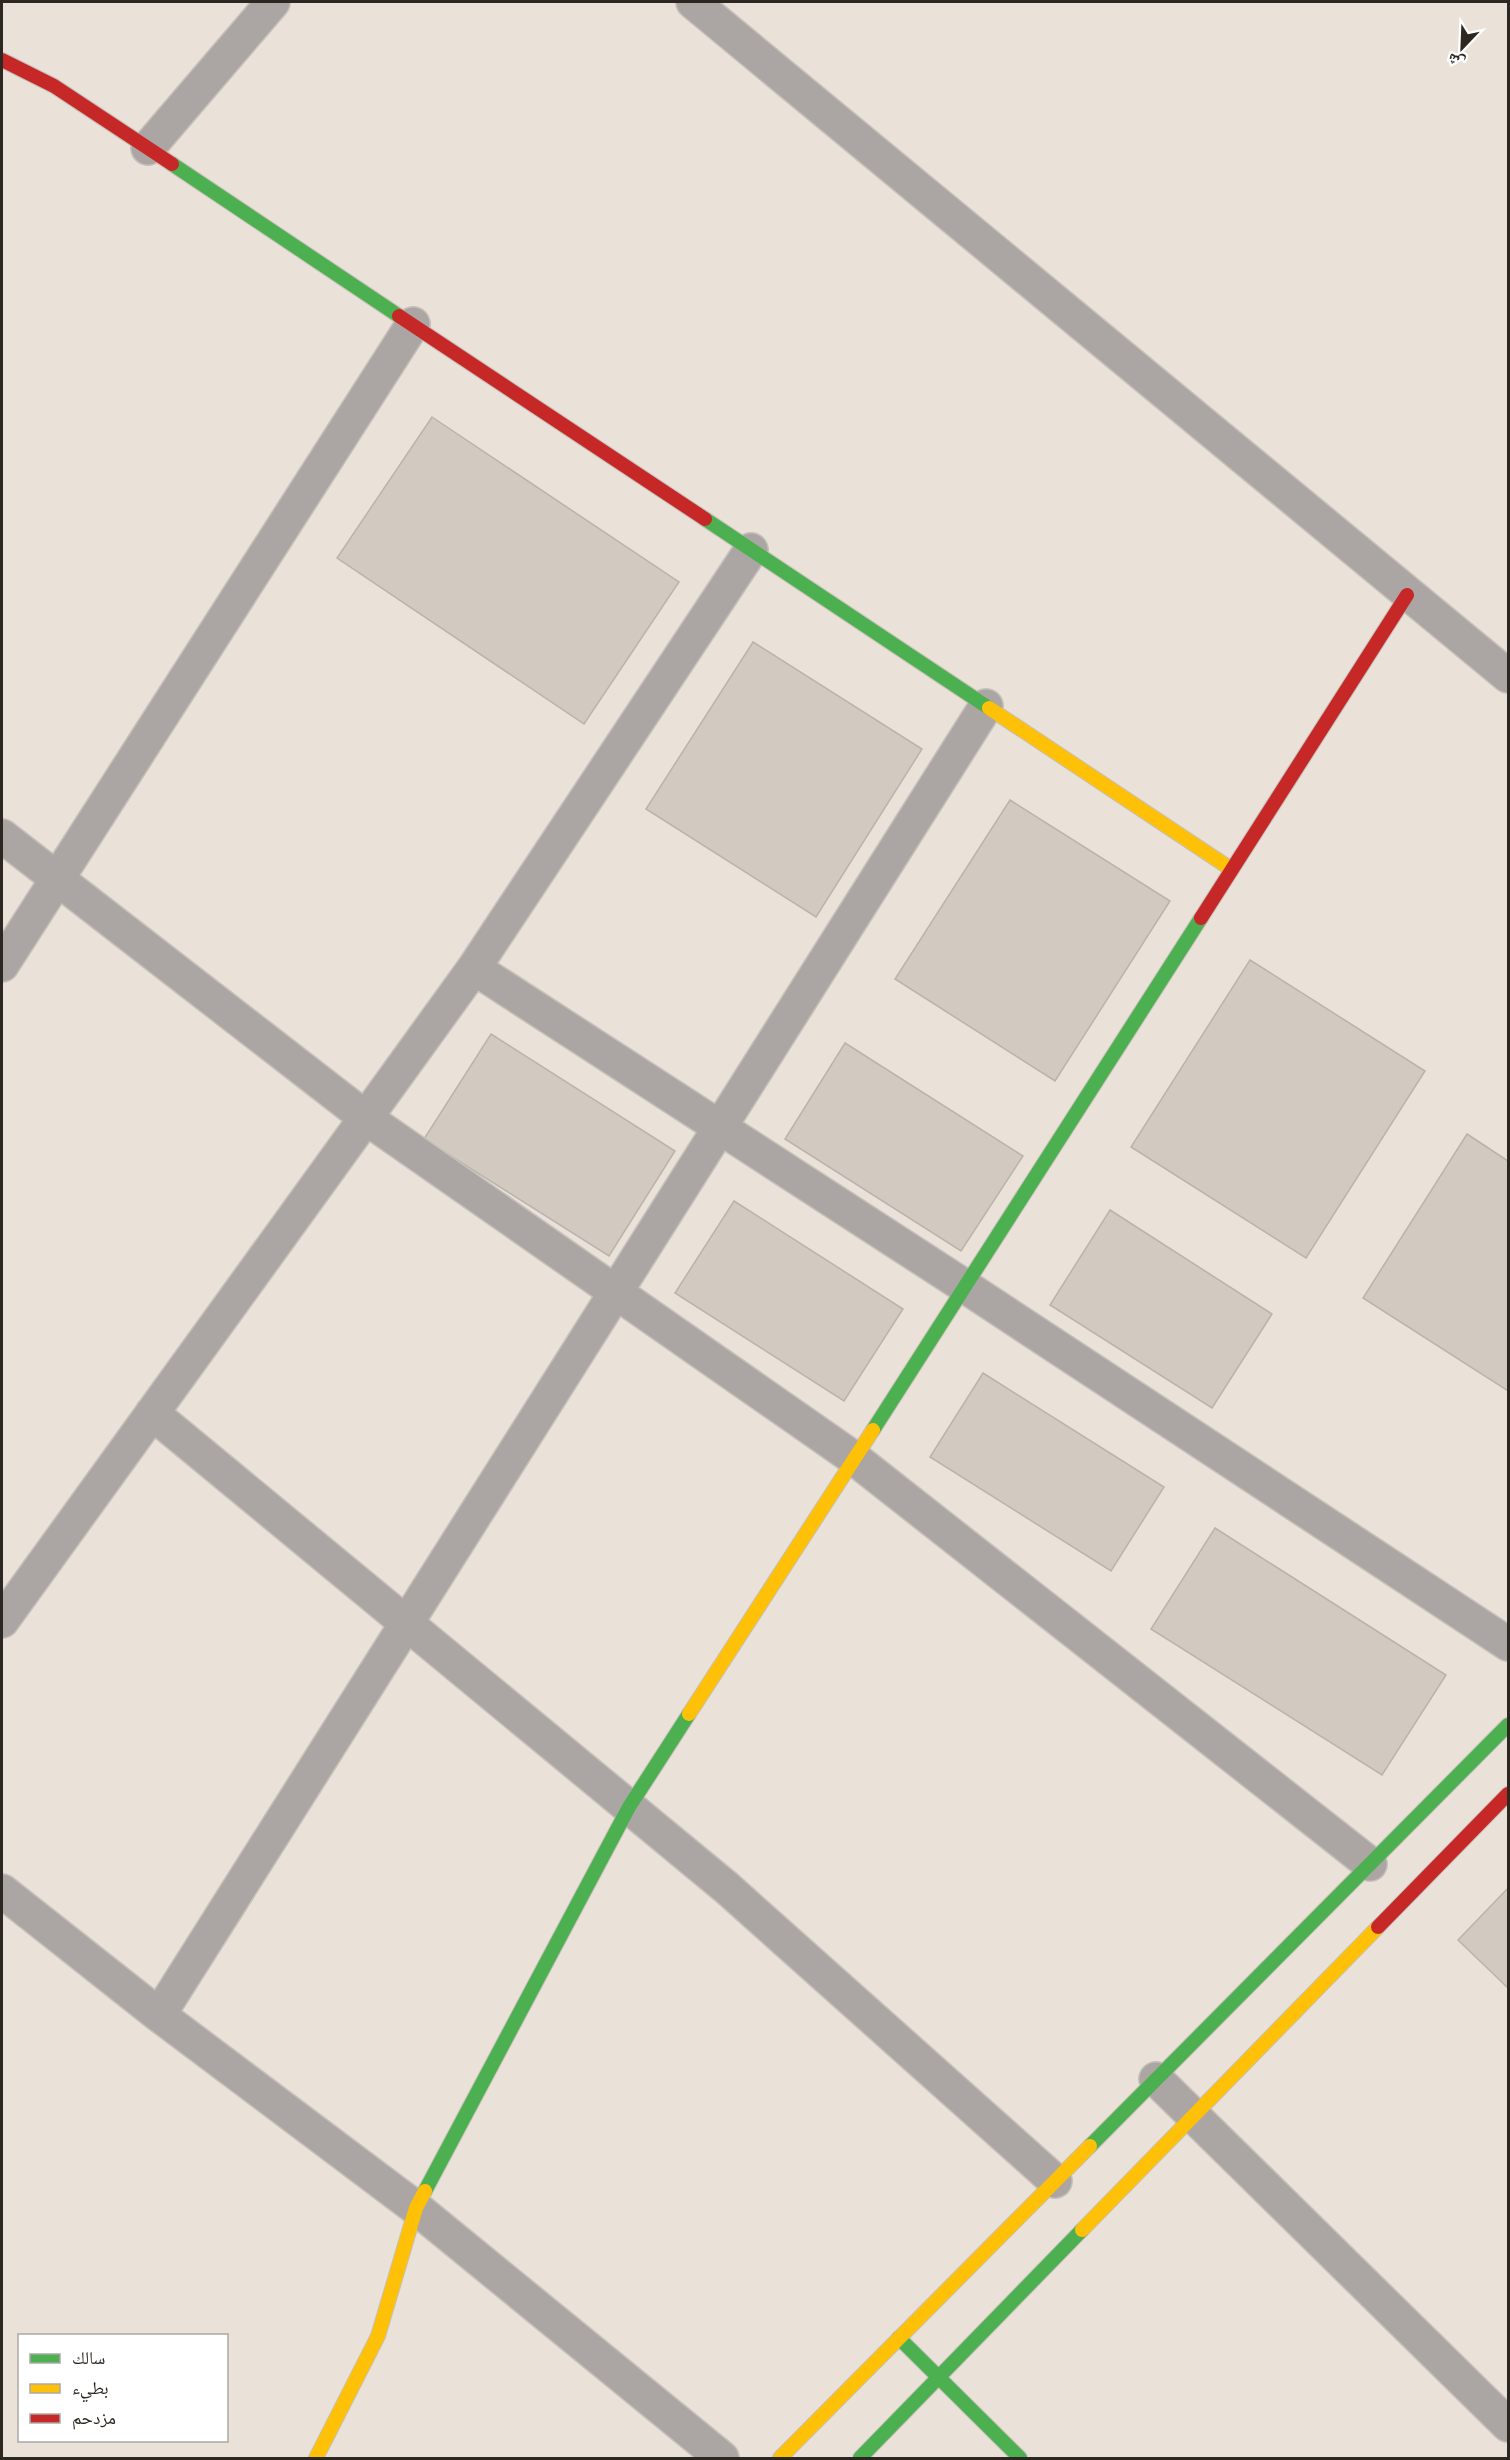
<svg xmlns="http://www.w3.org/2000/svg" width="1510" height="2460" font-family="'Archivo Narrow','Noto Naskh Arabic',sans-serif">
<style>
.building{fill:#d2c9c0;stroke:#bab3ac;stroke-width:1.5}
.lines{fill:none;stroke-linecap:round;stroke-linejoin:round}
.street-casing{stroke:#c6c0ba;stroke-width:36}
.fast-casing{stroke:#c6c0ba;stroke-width:16}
.slow-casing{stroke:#c6c0ba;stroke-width:16}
.jam-casing{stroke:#c6c0ba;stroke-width:16}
.street{stroke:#aba6a4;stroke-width:33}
.fast{stroke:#4caf50;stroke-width:14}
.slow{stroke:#ffc107;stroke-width:14}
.jam{stroke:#c62828;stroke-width:14}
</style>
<rect width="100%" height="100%" fill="#eae2d9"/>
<path class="building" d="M432,417L679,582L584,724L337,558Z
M753,642L922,749L816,917L646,809Z
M1010,800L1170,901L1055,1081L895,979Z
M1250,960L1425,1071L1306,1258L1131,1147Z
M491,1034L675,1151L609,1256L424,1139Z
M845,1043L1023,1156L961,1251L785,1139Z
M1467,1134L1508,1161V1391L1363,1298Z
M734,1201L903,1309L844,1401L675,1293Z
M1110,1210L1272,1314L1212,1408L1050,1305Z
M983,1373L1164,1487L1111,1571L930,1457Z
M1215,1528L1446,1675L1382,1775L1151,1629Z
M1508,1888V1988L1458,1940Z"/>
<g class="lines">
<defs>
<path id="street" d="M693,2L1508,676
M148,148L273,2
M2,836L366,1118L855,1459L1370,1864
M2,965L413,324
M474,968L966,1287L1508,1644
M152,1413L727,1888L1055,2181
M2,1621L474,968L751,550
M2,1891L159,2015L416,2208L722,2458
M159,2015L986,706
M1156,2079L1508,2425"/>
<path id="fast" d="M172,164L399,316
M705,519L989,708
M873,1430L1201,918
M1090,2146L1508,1725
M425,2191L629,1807L689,1714
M899,2338L1020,2458
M860,2458L1082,2230"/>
<path id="slow" d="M989,708L1231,869
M689,1714L873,1430
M1082,2230L1378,1927
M316,2458L378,2336L416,2208L425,2191
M780,2458L1090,2146"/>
<path id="jam" d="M2,60L54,86L172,164
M399,316L705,519
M1201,918L1407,595
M1378,1927L1508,1794"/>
</defs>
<use href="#street" class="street-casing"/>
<use href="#fast" class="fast-casing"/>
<use href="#slow" class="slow-casing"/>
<use href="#jam" class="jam-casing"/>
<use href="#street" class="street"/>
<use href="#fast" class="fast"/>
<use href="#slow" class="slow"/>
<use href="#jam" class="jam"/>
</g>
<rect width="1510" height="2460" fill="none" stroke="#2d2721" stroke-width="6"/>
<rect x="18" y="2334" width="210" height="108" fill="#ffffff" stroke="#aba9a6" stroke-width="1.5"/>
<rect x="30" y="2354" width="30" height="9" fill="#4caf50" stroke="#aba9a6" stroke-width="1.5"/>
<text x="72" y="2364" font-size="18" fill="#2d2721">سالك</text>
<rect x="30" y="2384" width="30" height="9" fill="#ffc107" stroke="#aba9a6" stroke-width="1.5"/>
<text x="72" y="2394" font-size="18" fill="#2d2721">بطيء</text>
<rect x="30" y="2414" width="30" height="9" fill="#c62828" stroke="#aba9a6" stroke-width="1.5"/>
<text x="72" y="2424" font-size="18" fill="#2d2721">مزدحم</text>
<g transform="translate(1462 48) rotate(203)" stroke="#ffffff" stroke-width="4.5" paint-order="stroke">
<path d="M0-4.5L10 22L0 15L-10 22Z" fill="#2d2721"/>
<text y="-9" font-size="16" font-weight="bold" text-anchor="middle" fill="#2d2721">ش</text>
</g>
</svg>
